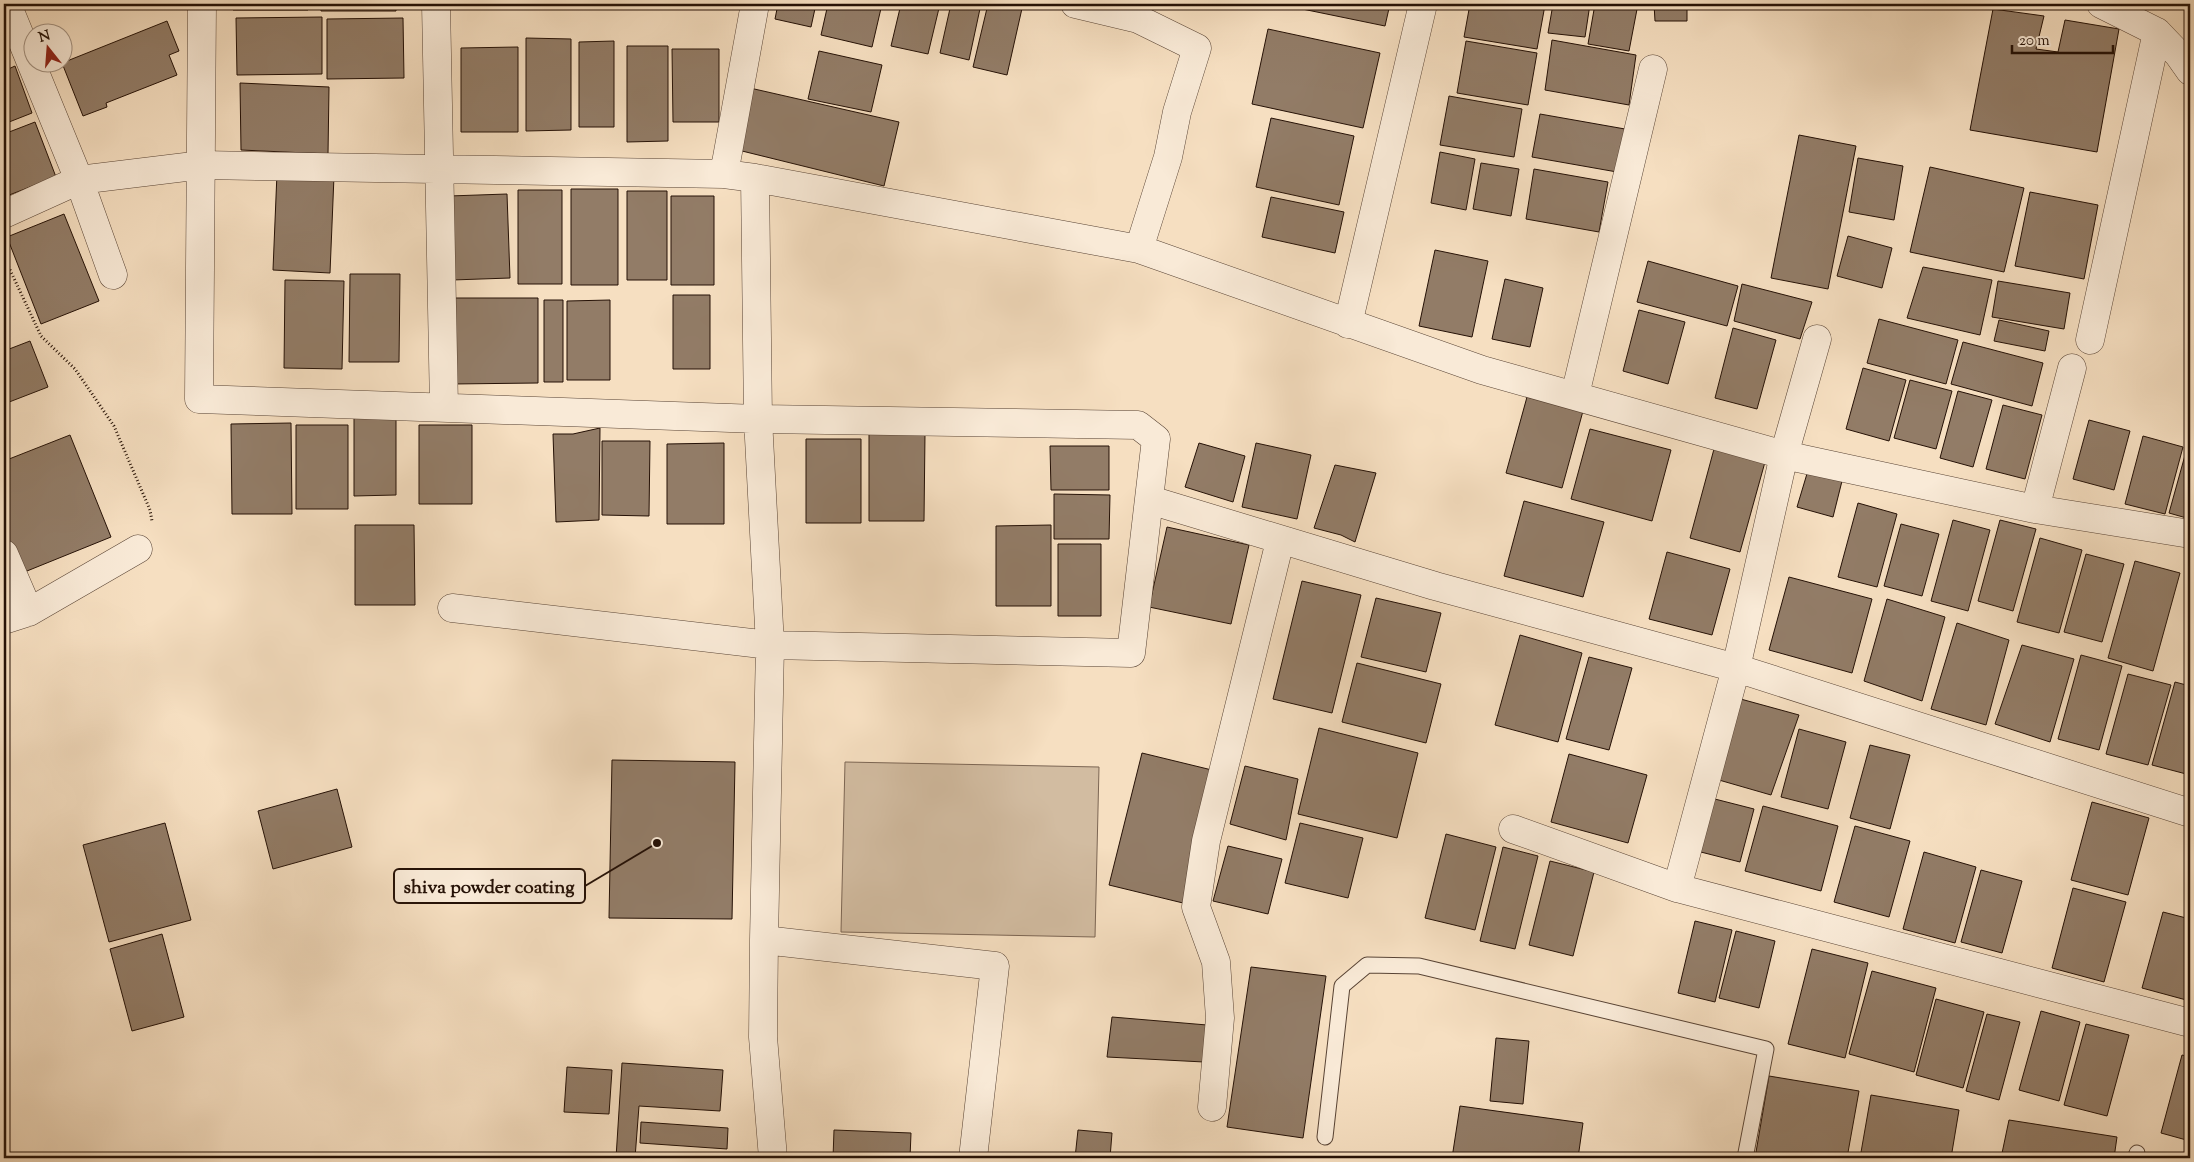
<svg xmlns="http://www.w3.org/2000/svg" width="2194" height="1162" font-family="'Sorts Mill Goudy',serif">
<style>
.green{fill:#d2bca1;stroke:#7c6654}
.building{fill:#927c67;stroke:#251106}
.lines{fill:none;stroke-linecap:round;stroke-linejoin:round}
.service-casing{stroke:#594435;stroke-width:17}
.minor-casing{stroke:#594435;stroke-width:29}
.path{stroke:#251106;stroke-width:3;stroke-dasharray:1 2.5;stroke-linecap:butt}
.service{stroke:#f9ead7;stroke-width:15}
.minor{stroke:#f9ead7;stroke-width:28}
.leader{fill:none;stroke:#251106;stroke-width:2}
.callout-dot{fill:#251106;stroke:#f9ead7;stroke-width:2}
.callout{fill:#f9ead7;stroke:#251106;stroke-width:2}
.callout-label{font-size:19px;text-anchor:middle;font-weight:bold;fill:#251106}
</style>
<rect width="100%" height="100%" fill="#f6dfc1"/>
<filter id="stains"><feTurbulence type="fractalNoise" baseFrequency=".004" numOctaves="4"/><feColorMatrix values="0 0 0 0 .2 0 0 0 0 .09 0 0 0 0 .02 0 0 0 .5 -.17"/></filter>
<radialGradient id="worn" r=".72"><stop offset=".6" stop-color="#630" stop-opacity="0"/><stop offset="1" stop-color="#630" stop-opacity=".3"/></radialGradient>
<path class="green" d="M845,762L1099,767L1095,937L841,932Z"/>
<path class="building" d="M233,4H308V10H233Z
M321,4H396V11H321Z
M778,4H816L811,27L775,19Z
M828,4H882L872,47L821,35Z
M901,4H940L928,54L891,46Z
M951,4H981L969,60L940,53Z
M988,4H1023L1007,75L973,67Z
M1278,4H1390L1385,26Z
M1470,4L1545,5L1537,49L1464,37Z
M1553,4H1590L1585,37L1548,33Z
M1595,4H1638L1629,51L1588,44Z
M1654,4H1687V21H1655Z
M1993,9L2044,16L2036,49L2058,52L2065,20L2119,29L2097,152L1970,130Z
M322,17V74L237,75L236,18Z
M403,18L404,78L327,79V19Z
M167,21L179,51L169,55L177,75L106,103L107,107L83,116L62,63Z
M1268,29L1380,53L1363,128L1252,104Z
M526,38L571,39V130L526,131Z
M1552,40L1636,55L1629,105L1545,90Z
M614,41V127H579V42Z
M1466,41L1537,53L1528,105L1457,93Z
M627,46H668V141L627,142Z
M518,47V132H461V48Z
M672,49H719V122H673Z
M819,51L882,65L871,112L808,99Z
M15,66L32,113L4,124V71Z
M240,83L329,87L328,154L241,150Z
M750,88L899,122L884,186L738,150Z
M1449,96L1522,109L1514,157L1440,145Z
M1540,114L1625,129L1617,172L1532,157Z
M1271,118L1354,136L1339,205L1256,187Z
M35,122L56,177L4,197V134Z
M1799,135L1856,146L1828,289L1771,278Z
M1440,152L1475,159L1466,210L1431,203Z
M1858,158L1903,166L1894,220L1849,212Z
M1481,163L1519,169L1511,216L1473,209Z
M1930,167L2024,188L2004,272L1910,252Z
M1534,169L1608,182L1599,232L1526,219Z
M277,173L334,176L330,273L273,270Z
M571,189H618V285H571Z
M518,190H562V284H518Z
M627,191H667V280H627Z
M2030,192L2098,205L2084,279L2015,266Z
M507,194L510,278L452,280L449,196Z
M671,196H714V285H671Z
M1271,197L1344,212L1335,253L1262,237Z
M64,214L99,301L41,324L7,237Z
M1848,236L1892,248L1882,288L1837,276Z
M1435,250L1488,261L1472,337L1419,326Z
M1648,261L1738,286L1727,326L1637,302Z
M1923,267L1992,280L1980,335L1907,318Z
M350,274H400L399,362H349Z
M1505,279L1543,288L1530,347L1492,339Z
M285,280L344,281L342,369L284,368Z
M1998,281L2070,293L2064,329L1992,317Z
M1742,284L1812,302L1800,339L1734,321Z
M673,295H710V369H673Z
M452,298H538V383L452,384Z
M544,300H563V382H544Z
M610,300V380H567V301Z
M1639,310L1685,322L1668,384L1623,371Z
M1879,319L1958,340L1946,384L1867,363Z
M1999,320L2049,331L2045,351L1994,341Z
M1733,328L1776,340L1757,409L1715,398Z
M30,341L48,387L4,404V351Z
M1963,342L2043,363L2032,406L1951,384Z
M1863,368L1906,380L1889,441L1846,429Z
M1910,380L1952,391L1936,449L1894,438Z
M1958,391L1992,400L1973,467L1940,458Z
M1527,397L1583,411L1562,488L1506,473Z
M2003,405L2042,415L2025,479L1986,469Z
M354,418H396V495L354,496Z
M2089,420L2130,431L2114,490L2073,479Z
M291,423L292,514H232L231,424Z
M296,425H348V509H296Z
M419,425H472V504H419Z
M600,428L599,520L556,522L553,434H573Z
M1590,429L1671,450L1652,521L1571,499Z
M869,433H925L924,521H869Z
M70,435L111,537L22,573L4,527V461Z
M2143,436L2183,447L2165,514L2125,504Z
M806,439H861V523H806Z
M602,441H650L649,516L602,515Z
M724,443V524H667V444Z
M1199,443L1245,456L1233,502L1185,487Z
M1256,443L1311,455L1297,519L1242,507Z
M1050,446H1109V490H1051Z
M2187,448H2190V519L2169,513Z
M1714,449L1765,462L1740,552L1690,538Z
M1335,465L1376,473L1355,542L1341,535L1314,528Z
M1809,467L1843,477L1833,517L1797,507Z
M1054,494L1110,495L1109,539H1054Z
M1524,501L1604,522L1583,597L1504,576Z
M1858,503L1897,514L1877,587L1838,577Z
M1953,520L1990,530L1968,611L1931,601Z
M2000,520L2036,529L2013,611L1978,601Z
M1901,524L1939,534L1922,596L1884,586Z
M355,525H414L415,605H355Z
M1051,525V606H996V526Z
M1167,527L1249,545L1231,624L1149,607Z
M2040,538L2082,550L2059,633L2017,622Z
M1058,544H1101V616H1058Z
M1667,552L1730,569L1712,635L1649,619Z
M2086,554L2124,564L2102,642L2064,632Z
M2135,561L2180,573L2153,671L2108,658Z
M1789,577L1872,599L1852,673L1769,650Z
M1302,581L1361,595L1332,713L1273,699Z
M1376,598L1441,613L1426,672L1361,657Z
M1887,599L1945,617L1922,701L1864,681Z
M1957,623L2009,640L1986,725L1931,709Z
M1520,635L1582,653L1558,742L1495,725Z
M2022,645L2074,659L2050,742L1995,724Z
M2081,655L2122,666L2099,750L2058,739Z
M1589,657L1632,668L1609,750L1566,739Z
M1357,663L1441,684L1426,743L1342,722Z
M2128,674L2171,685L2148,765L2106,754Z
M2175,682L2190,686V775L2152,765Z
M1737,698L1799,715L1771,795L1712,778Z
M1319,728L1418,753L1397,838L1298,814Z
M1799,729L1846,742L1828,809L1781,797Z
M1870,745L1910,755L1890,829L1850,818Z
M1142,753L1216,771L1183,903L1109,885Z
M1569,754L1647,775L1628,843L1551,822Z
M612,760L735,762L732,919L609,918Z
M1245,766L1298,779L1286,840L1230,824Z
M337,789L352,847L273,869L258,811Z
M1707,797L1754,809L1740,862L1693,850Z
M2092,802L2149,818L2128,895L2071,880Z
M1763,806L1838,826L1821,891L1745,871Z
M165,823L191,920L109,942L83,845Z
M1300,823L1363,838L1348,898L1285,883Z
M1855,826L1910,841L1889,917L1834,902Z
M1446,834L1496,847L1475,930L1425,918Z
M1228,846L1282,859L1268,914L1213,901Z
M1503,847L1538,856L1515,949L1480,941Z
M1924,852L1976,867L1955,943L1903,929Z
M1550,861L1594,872L1573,956L1529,945Z
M1981,870L2022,881L2002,953L1961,942Z
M2073,888L2126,902L2104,982L2052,968Z
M2163,912L2190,919V1001L2142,988Z
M1695,921L1732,930L1715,1002L1678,993Z
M1736,931L1775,941L1759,1008L1719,998Z
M162,934L184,1017L132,1031L110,949Z
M1812,949L1868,963L1845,1058L1788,1044Z
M1251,967L1326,976L1303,1138L1227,1127Z
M1872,971L1936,988L1914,1072L1849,1054Z
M1936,999L1984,1012L1963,1088L1916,1075Z
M2041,1011L2080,1022L2059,1101L2019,1090Z
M1987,1014L2020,1022L1999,1100L1966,1091Z
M1112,1017L1207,1025L1204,1062L1107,1057Z
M2086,1024L2129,1035L2107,1116L2064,1105Z
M1496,1038L1529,1041L1523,1104L1490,1101Z
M2182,1055L2190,1057V1141L2161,1133Z
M622,1063L723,1070L720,1111L639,1106L635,1158H616Z
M567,1067L612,1070L609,1114L564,1112Z
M1769,1076L1859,1091L1847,1158H1755Z
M1871,1095L1959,1110L1951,1158H1860Z
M1460,1106L1583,1123L1578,1158H1452Z
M2009,1120L2117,1137L2114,1158H2001Z
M641,1122L728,1128L727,1149L640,1143Z
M834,1130L911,1133L910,1158H833Z
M1078,1130L1112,1133L1110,1158H1075Z
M645,1155L673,1157V1158H644Z"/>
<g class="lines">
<defs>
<path id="service" d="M1325,1137L1342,986L1367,965L1419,966L1766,1049L1745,1158
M2136,1158L2137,1153"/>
<path id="minor" d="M7,4L79,180L113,275
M202,4L199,399L758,419L1138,425L1156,439L1131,653L770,645L452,608
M436,4L444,407
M1075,4L1138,19L1197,48L1177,112L1168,157L1139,249
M2101,4L2157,32L2178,54L2190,71
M724,174L755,4
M755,178L758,419L770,645L764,940L995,966L973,1158
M4,214L79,180L202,165L724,174L755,178L1139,249L1482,370L1784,455L2035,509L2190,534
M1348,324L1423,4
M1817,339L1784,455L1736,668L1677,888L2190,1023
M2090,340L2157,32
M1575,395L1653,69
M1150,500L1435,586L1736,668L2190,813
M2035,509L2072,368
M4,554L29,612
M4,620L29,612L138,549
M1513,829L1677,888
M764,940L763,1037L773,1158
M1212,1107L1220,1018L1216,962L1196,907L1206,841L1280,541"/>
</defs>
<use href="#service" class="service-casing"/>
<use href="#minor" class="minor-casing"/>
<path class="path" d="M4,257L41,336L75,369L114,426L150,510L152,521"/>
<use href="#service" class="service"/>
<use href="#minor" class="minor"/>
</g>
<path class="leader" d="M657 843L585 886"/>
<circle class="callout-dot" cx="657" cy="843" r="5"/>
<rect class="callout" x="394" y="869" width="191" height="34" rx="5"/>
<g class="callout-label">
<text x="489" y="893">shiva powder coating</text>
</g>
<rect width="2194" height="1162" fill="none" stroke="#f6dfc1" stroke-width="20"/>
<rect x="5" y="5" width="2184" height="1152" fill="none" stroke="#251106" stroke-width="2.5"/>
<rect x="10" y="10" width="2174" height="1142" fill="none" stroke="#251106"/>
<g transform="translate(48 48) rotate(343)"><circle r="24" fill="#f9ead7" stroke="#a49383"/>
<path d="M0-4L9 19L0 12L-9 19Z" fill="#8f2418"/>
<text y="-8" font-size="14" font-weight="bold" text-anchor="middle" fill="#251106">N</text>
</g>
<path d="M2012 45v8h101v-8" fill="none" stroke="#251106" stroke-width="2.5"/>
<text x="2019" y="45" font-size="15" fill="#251106" stroke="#f9ead7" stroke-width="4" paint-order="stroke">20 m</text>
<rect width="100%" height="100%" filter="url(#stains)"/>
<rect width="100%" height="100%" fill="url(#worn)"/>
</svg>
